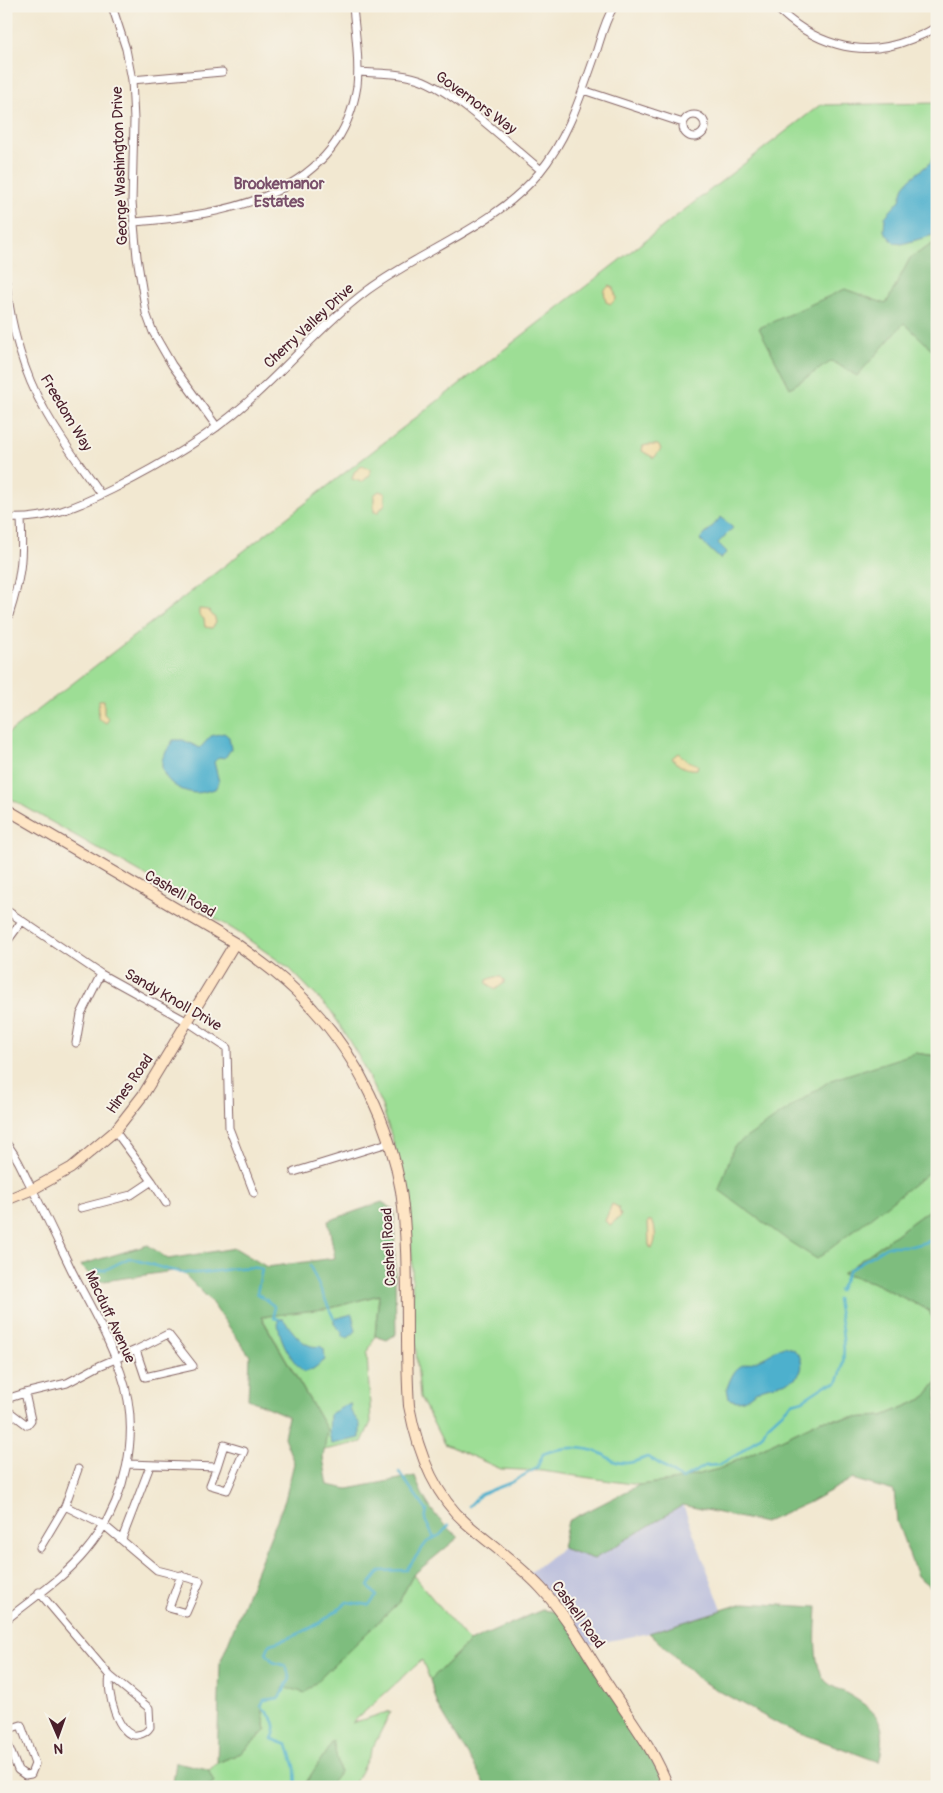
<svg xmlns="http://www.w3.org/2000/svg" width="943" height="1793" font-family="Pangolin,sans-serif">
<style>
.industrial{fill:#bfc2dd}
.green{fill:#9dde95;stroke:#747e60}
.forest{fill:#7ebd7e;stroke:#646e54}
.sand{fill:#eeda9e;stroke:#9c7c64}
.water{fill:#4eb0cd;stroke:#4c687c}
.lines{fill:none;stroke-linecap:round;stroke-linejoin:round}
.stream{stroke:#4eb0cd;stroke-width:2.5}
.street-casing{stroke:#856565;stroke-width:9}
.secondary-casing{stroke:#856565;stroke-width:12}
.street{stroke:#fff;stroke-width:7}
.secondary{stroke:#fee5c5;stroke-width:10}
.labels{text-anchor:middle;dominant-baseline:central;stroke-width:4;stroke-linejoin:round;paint-order:stroke}
.street-label{font-size:15px;fill:#4a1f2b;stroke:#f7f3e8}
.neighbourhood-label{font-size:16px;font-weight:bold;fill:#79506a;stroke:#f7f3e8}
</style>
<rect width="100%" height="100%" fill="#f7f3e8"/>
<filter id="ink" filterUnits="userSpaceOnUse"><feTurbulence type="fractalNoise" baseFrequency=".02" numOctaves="2"/><feDisplacementMap in="SourceGraphic" scale="10" xChannelSelector="R" yChannelSelector="G"/><feConvolveMatrix kernelMatrix="1 2 1 2 8 2 1 2 1" color-interpolation-filters="sRGB"/></filter>
<filter id="wash" filterUnits="userSpaceOnUse"><feTurbulence type="fractalNoise" baseFrequency=".0096" numOctaves="4" result="noise"/><feDisplacementMap in="SourceGraphic" scale="20" xChannelSelector="R" yChannelSelector="G"/><feGaussianBlur stdDeviation="1.12" result="paint"/><feColorMatrix in="noise" values="0 0 0 0 0 0 0 0 0 0 0 0 0 0 0 0 0 1.4 0 .05"/><feComposite in="paint" operator="in"/></filter>
<g filter="url(#wash)">
<rect width="100%" height="100%" fill="#f2e8d1"/>
<path class="industrial" d="M683,1505L722,1610L649,1633L583,1646L527,1575L562,1548L594,1559Z"/>
<path class="green" d="M937,103V1056L915,1053L937,1156V1204L842,1274L872,1282L928,1310L937,1325V1382L923,1399L883,1416L821,1420L719,1469L672,1481L639,1485L542,1471L501,1469L444,1444L420,1397L413,1316L411,1220L396,1151L382,1106L359,1057L331,1011L289,968L239,933L167,888L13,800L6,792V735L820,105Z
M379,1295L375,1336L367,1354L371,1422L362,1442L324,1450L327,1430L261,1316L331,1308Z
M413,1575L469,1642L430,1680L422,1660L352,1723L391,1711L353,1787H162L208,1771L217,1763L241,1753L266,1730L262,1706L264,1700H272L284,1687L399,1602Z"/>
<path class="forest" d="M937,241V354L904,323L857,376L832,361L790,388L759,328L845,289L886,304L910,258Z
M915,1053L937,1056V1166L817,1259L790,1242L719,1190L734,1146L831,1080Z
M382,1202L394,1210L396,1334L387,1340L375,1336L379,1295L331,1308L261,1317L327,1430L323,1458L328,1485L348,1489L415,1476C422,1499 438,1523 459,1537L413,1575L399,1602L305,1693L284,1687L279,1698L264,1700L262,1706L266,1730L241,1753L217,1763L220,1663L285,1500L294,1463L284,1437L288,1416L248,1399L250,1356L209,1299L180,1270L97,1282L80,1265L148,1245L168,1259L235,1248L267,1267L335,1258L328,1221Z
M937,1204V1325L928,1310L872,1282L842,1274Z
M937,1382V1592L917,1576L897,1522L894,1491L852,1479L810,1502L764,1523L683,1505L594,1559L562,1548L568,1521L639,1485L672,1481L719,1469L821,1420L883,1416L923,1399Z
M744,1603L817,1607C816,1628 812,1661 824,1679C828,1685 838,1689 844,1692C878,1711 889,1722 879,1762L784,1727L701,1681L649,1633Z
M542,1610L560,1612L668,1787H487L438,1706L430,1680L469,1642Z
M333,1741L340,1772L328,1787H303Z
M176,1762L208,1769L214,1782L207,1787H162L173,1783Z"/>
<path class="sand" d="M609,286L614,288L616,299L611,304L606,302L604,291Z
M647,445H658L661,449L654,458L642,451L643,446Z
M362,466L370,469V475L362,482L352,479L354,472Z
M379,491L385,493V504L378,512H374V495Z
M199,609L208,610L215,618L216,623L212,628L205,627L204,619L199,615Z
M99,700H104V714L109,719L106,723L98,718Z
M678,753L688,761L698,765L697,769C688,770 677,766 672,758Z
M495,977H501L504,980V983L496,989L487,984V980Z
M612,1204L618,1207L621,1216L610,1225L605,1221Z
M648,1221H652C656,1227 657,1244 651,1249L649,1245Z"/>
<path class="water" d="M937,150V234L902,244L894,243L884,231L885,217L900,200L904,186L910,179L930,163Z
M721,517L733,528L718,543L727,552L720,559L700,540Z
M224,733L229,737L231,749L225,758L219,757L214,762L219,782L215,789C209,790 203,793 196,793C180,792 160,780 162,761C163,754 170,747 173,740H183L200,748L211,736Z
M352,1314L356,1331L348,1338L342,1336V1332L334,1324V1319Z
M278,1319H283C292,1330 304,1350 320,1346L324,1349L325,1360L313,1369L304,1372C291,1361 277,1336 278,1319Z
M784,1346C792,1348 799,1352 801,1360C807,1384 775,1383 761,1389C748,1395 745,1405 729,1399L727,1388C737,1360 741,1368 763,1358C771,1355 775,1349 784,1346Z
M350,1403L351,1412L360,1424V1438L332,1444L329,1434L330,1414Z"/>
<g class="lines">
<path class="stream" d="M310,1266L334,1319
M95,1271L105,1270L129,1258C149,1263 172,1273 193,1273C216,1274 240,1264 262,1269L257,1293L274,1306V1318L278,1319
M839,1291L849,1270L887,1246H912L937,1239
M6,1313H7
M399,1472L427,1511L425,1520L434,1538
M469,1506L481,1494L510,1483L537,1468L543,1454C561,1447 581,1446 600,1453C605,1455 609,1459 614,1461C625,1466 637,1461 647,1457C660,1462 669,1472 682,1479L705,1466L719,1465L738,1454L763,1434L767,1426L792,1403L803,1400L826,1385L837,1383C850,1356 841,1328 837,1299
M296,1787L295,1767L288,1745L272,1739C280,1723 272,1718 261,1706L264,1700L279,1698L290,1679L286,1666L273,1662L266,1653L270,1644C300,1636 324,1623 347,1602L369,1605L377,1596L368,1586L380,1571L406,1570L427,1542L440,1535L449,1525"/>
</g>
</g>
<g filter="url(#ink)">
<g class="lines">
<defs>
<path id="street" d="M112,6L126,49L132,80L134,120L132,202L137,257L146,313L153,332L172,365L217,427
M775,6C811,43 860,60 909,40C919,36 929,33 937,26
M358,72C378,73 399,73 419,79C454,91 510,145 541,170
M132,80L222,72
M583,90L683,123
M683 126a11 11 0 1 1 22 0a11 11 0 1 1-22 0Z
M134,222C225,215 340,196 357,86C360,60 355,32 353,6
M6,282C11,326 22,370 44,409C60,439 82,467 101,495
M6,518C45,521 79,506 113,489C159,466 204,440 243,406C286,369 322,324 368,290C424,249 494,227 539,173C568,138 581,95 596,53C601,37 605,20 614,6
M9,615C21,578 23,558 21,519
M6,910L101,974L188,1022L227,1048L229,1128L254,1193
M6,943L22,921
M76,1043L81,1014L101,974
M6,1143C16,1154 21,1167 27,1179C43,1209 57,1240 72,1271C89,1304 109,1338 121,1373C142,1433 126,1503 86,1551C64,1578 33,1598 6,1620
M294,1172L388,1143
M152,1181L166,1203
M81,1208L131,1195L152,1181L115,1131
M168,1334L193,1366L145,1377L136,1350Z
M25,1393L67,1383L99,1366L136,1350
M6,1399L25,1393L31,1420L27,1425L6,1409
M128,1464L217,1467L210,1485L227,1490L244,1451L224,1445L217,1467
M65,1506L78,1469
M122,1539L150,1466
M40,1548L65,1506L105,1526L157,1570L200,1581L186,1613L169,1608L181,1575
M39,1592L110,1676L149,1708L150,1727C147,1732 144,1734 137,1735C118,1738 106,1691 110,1676
M6,1730L21,1725L35,1764L31,1774L25,1775L18,1770L6,1740"/>
<path id="secondary" d="M6,809L235,943C263,963 291,983 313,1009C358,1058 390,1125 401,1191C411,1261 404,1334 409,1406C417,1448 433,1494 466,1523C491,1545 519,1564 541,1588C568,1617 587,1653 608,1685C629,1718 655,1750 668,1787
M6,1200L33,1189L71,1168L115,1131L143,1095L235,943"/>
</defs>
<use href="#street" class="street-casing"/>
<use href="#secondary" class="secondary-casing"/>
<use href="#street" class="street"/>
<use href="#secondary" class="secondary"/>
</g>
</g>
<g class="labels">
<g class="street-label">
<text transform="translate(476 103) rotate(36)">Governors Way</text>
<text transform="translate(120 166) rotate(-92)">George Washington Drive</text>
<text transform="translate(309 326) rotate(-43)">Cherry Valley Drive</text>
<text transform="translate(66 413) rotate(59)">Freedom Way</text>
<text transform="translate(180 894) rotate(30)">Cashell Road</text>
<text transform="translate(173 1000) rotate(30)">Sandy Knoll Drive</text>
<text transform="translate(130 1084) rotate(-55)">Hines Road</text>
<text transform="translate(389 1247) rotate(-93)">Cashell Road</text>
<text transform="translate(110 1317) rotate(65)">Macduff Avenue</text>
<text transform="translate(578 1615) rotate(54)">Cashell Road</text>
</g>
<g class="neighbourhood-label">
<text x="279" y="184">Brookemanor<tspan x="279" dy="18">Estates</tspan></text>
</g>
</g>
<rect width="943" height="1793" fill="none" stroke="#f7f3e8" stroke-width="25"/>
<g transform="translate(58 1736) rotate(178)" stroke="#f7f3e8" stroke-width="4" paint-order="stroke">
<path d="M0-4L9 19L0 12L-9 19Z" fill="#4a1f2b"/>
<text y="-8" font-size="14" font-weight="bold" text-anchor="middle" fill="#4a1f2b">N</text>
</g>
</svg>
